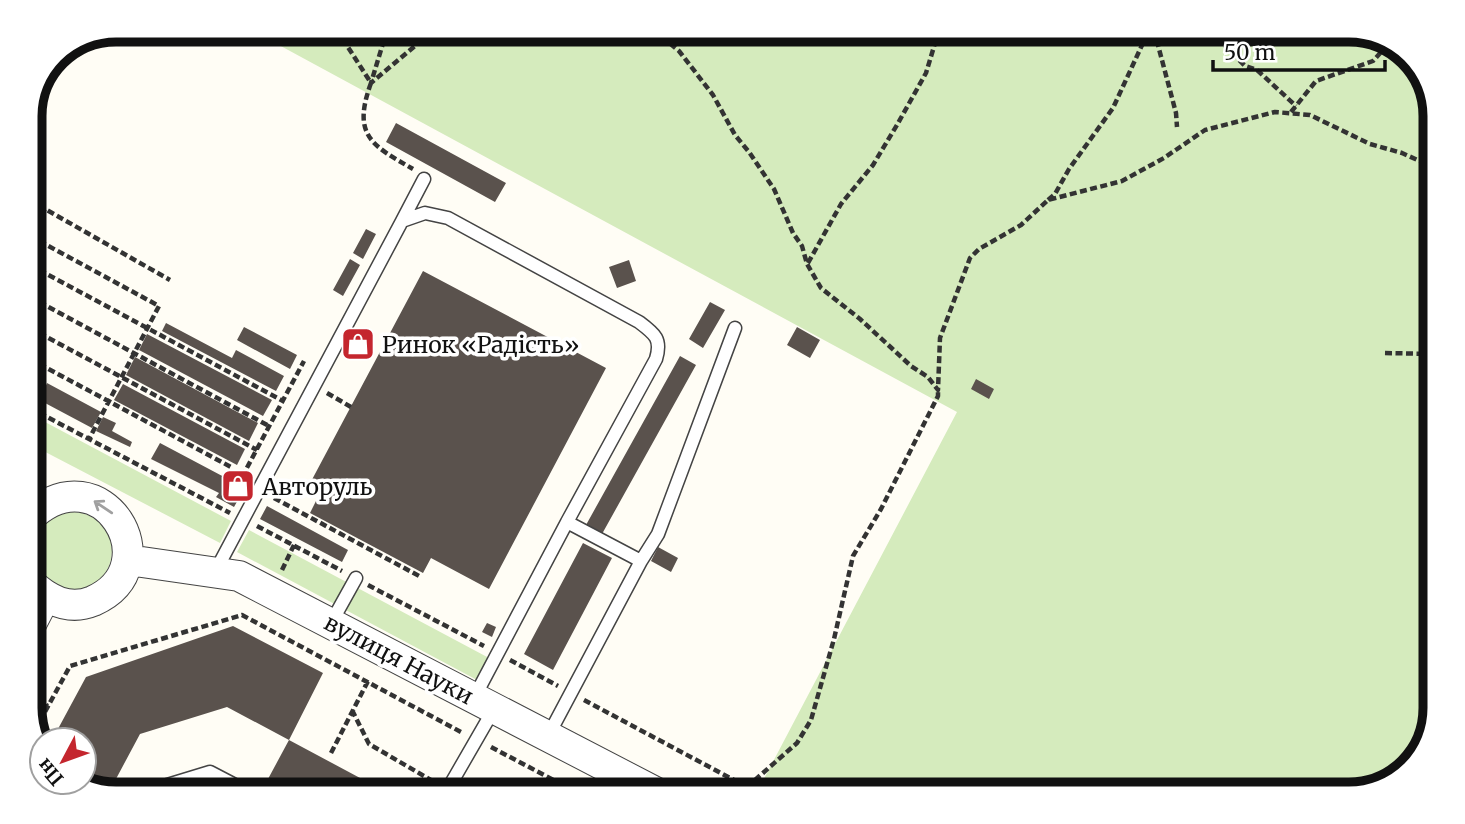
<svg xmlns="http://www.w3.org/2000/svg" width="1465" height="824" font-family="Merriweather,serif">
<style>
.green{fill:#d5ebbd}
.building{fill:#5a524d}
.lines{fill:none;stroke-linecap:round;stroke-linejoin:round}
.service-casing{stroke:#444;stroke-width:15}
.tertiary-casing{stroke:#444;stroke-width:32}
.path{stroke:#333;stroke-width:4.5;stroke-dasharray:7 3.5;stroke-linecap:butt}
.service{stroke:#fff;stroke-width:12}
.tertiary{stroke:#fff;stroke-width:30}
.oneway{stroke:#a0a0a0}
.labels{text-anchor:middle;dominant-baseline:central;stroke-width:7;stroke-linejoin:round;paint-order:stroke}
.poi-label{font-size:23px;fill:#111;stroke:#fff;text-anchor:start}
.street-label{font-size:23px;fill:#111;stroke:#fff}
.rim{fill:none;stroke:#111;stroke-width:9}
</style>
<rect width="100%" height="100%" fill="#fffdf5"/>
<path class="green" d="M251,30H1349L1392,41L1421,68L1435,111V708L1424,751L1392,782L1349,794H756L957,412Z
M30,414L231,521L220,543L30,444Z
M34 551a39 39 0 1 1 78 0a39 39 0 1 1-78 0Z
M249,530L489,658L477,680L237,552Z"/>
<path class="building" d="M30,114L42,143L30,148Z
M396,123L506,183L495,202L386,142Z
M366,229L376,234L363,259L353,253Z
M350,259L360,265L343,296L333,290Z
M629,260L636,281L617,288L609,267Z
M423,271L606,368L489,589L431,558L423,573L310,513L319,495L307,489Z
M710,302L725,310L703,348L689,339Z
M166,323L232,358L236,350L284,376L276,391L162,331Z
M244,327L297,355L290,369L237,340Z
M797,327L820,340L810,358L787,345Z
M147,334L272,400L263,416L139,350Z
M680,356L696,365L602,534L586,525Z
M135,357L258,423L249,441L126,375Z
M36,362L45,366L38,377L30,373Z
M976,379L994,389L989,399L971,389Z
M30,383L44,390L47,383L101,412L92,428L30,395Z
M123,384L245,449L237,465L114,400Z
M103,417L116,423L112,431L132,442L130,447L96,431Z
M160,443L226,478L228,474L247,484L234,507L216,497L219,493L151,459Z
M267,506L348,550L342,562L260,519Z
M583,543L612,558L553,670L524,654Z
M658,547L678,558L671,572L651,561Z
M487,623L496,627L492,637L482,632Z
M233,626L323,673L289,740L227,707L140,734L109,792L73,783L84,782V740H52L86,677Z
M289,740L390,794H296L268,779Z"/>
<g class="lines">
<defs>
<path id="service" d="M402,221L424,179
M641,561L658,534L735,328
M215,572L402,221L425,213L448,218L639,322C655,334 662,339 656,359L567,522
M331,623L356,578
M474,698L567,522L641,561L548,736
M149,794L151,790L210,772L233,784L241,794
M445,794L494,709"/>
<path id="tertiary" d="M30,517C101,450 172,566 93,601C69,611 48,600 30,583
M128,560L239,576L659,794
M30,626L45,597"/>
</defs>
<use href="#service" class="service-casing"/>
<use href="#tertiary" class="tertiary-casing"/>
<path class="path" d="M337,30L371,83C352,135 371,145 413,169
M387,30L371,83L434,30
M654,30L679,51L713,95L735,135L749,152L774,189L793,233L802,246L807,264L821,288L860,319L911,366L928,377L938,390L940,338L970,258L979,249L1021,225L1048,200L1122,181L1164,158L1205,130L1275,112L1310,115L1370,144L1402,153L1435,168
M1154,30L1176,113L1177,127
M1210,30L1245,66L1257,70L1296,106
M1291,112L1316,81L1373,61L1391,41
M1048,200L1055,194L1069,169L1113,108L1149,30
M30,233L45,209L170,280
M30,236L159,306L89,439
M808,263L841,204L873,165L897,125L926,73L939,30
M30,265L283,401
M30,297L269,426
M30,328L257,450
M1385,353L1435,354
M30,359L231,467
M327,393L351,407
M30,408L230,513
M242,477L304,361
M274,498L421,577
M257,526L342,571
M282,570L294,545
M368,585L484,646
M510,660L558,686
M30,677L47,706
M584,700L747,787
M352,710L369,744L436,783
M35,730L70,666L242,615L461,732
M40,745L42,746
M491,747L580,794
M331,753L368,681
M113,785L130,794
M739,794L797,743L811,720L834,639L853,556L881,509L938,396V390"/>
<use href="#service" class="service"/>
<use href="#tertiary" class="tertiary"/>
</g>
<defs><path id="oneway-shaft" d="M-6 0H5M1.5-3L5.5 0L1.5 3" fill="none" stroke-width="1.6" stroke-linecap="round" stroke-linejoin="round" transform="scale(1.75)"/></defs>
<use class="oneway" href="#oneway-shaft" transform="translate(103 507) rotate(-146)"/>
<defs>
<symbol id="shop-square" viewBox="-11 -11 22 22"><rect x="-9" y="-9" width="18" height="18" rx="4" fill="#c4262e" stroke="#fff"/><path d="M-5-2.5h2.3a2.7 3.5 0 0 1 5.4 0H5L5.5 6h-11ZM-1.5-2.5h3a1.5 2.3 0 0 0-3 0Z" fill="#fff"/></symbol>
</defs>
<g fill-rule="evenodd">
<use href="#shop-square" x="339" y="325" width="38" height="38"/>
<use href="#shop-square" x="219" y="467" width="38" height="38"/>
</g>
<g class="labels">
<g class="poi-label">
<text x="382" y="344">Ринок «Радість»</text>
<text x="262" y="486">Авторуль</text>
</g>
<g class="street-label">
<text transform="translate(399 659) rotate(28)">вулиця Науки</text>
</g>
</g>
<path d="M0 0H1465V824H0ZM116 42H1349A74 74 0 0 1 1423 116V708A74 74 0 0 1 1349 782H116A74 74 0 0 1 42 708V116A74 74 0 0 1 116 42Z" fill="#fff" fill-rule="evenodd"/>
<path class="rim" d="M116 42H1349A74 74 0 0 1 1423 116V708A74 74 0 0 1 1349 782H116A74 74 0 0 1 42 708V116A74 74 0 0 1 116 42Z"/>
<g transform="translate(63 761) rotate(229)"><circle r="33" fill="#ffffff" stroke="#a0a0a0" stroke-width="2"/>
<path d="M0-5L12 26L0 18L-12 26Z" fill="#c4262e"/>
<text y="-10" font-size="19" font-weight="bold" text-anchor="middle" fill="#111111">Пн</text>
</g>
<path d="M1213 60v10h172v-10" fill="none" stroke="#111111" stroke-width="3.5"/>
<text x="1224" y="60" font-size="21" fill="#111111" stroke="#ffffff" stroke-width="5" paint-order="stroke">50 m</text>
</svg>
